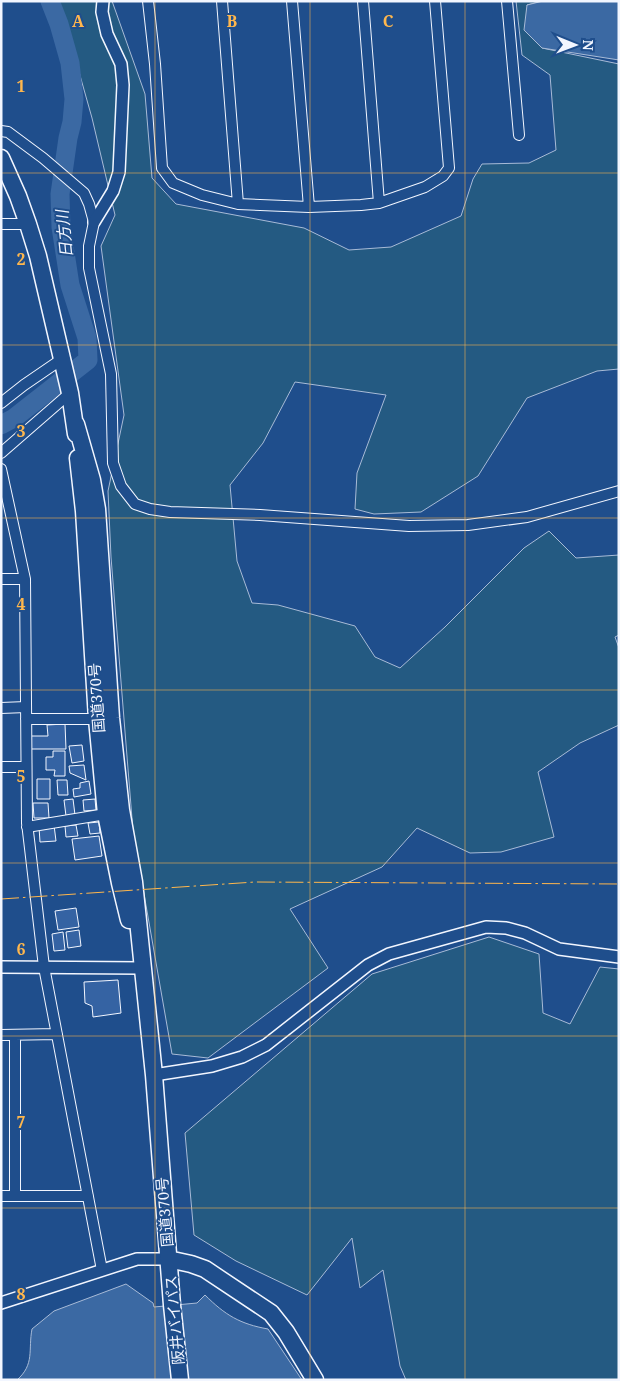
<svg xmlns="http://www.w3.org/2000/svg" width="620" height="1381" font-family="'Noto Serif','Noto Sans JP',serif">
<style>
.green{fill:#245a82;stroke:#a8bbd7}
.water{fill:#3b69a3;stroke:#a8bbd7}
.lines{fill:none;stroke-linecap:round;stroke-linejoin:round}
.river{stroke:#3b69a3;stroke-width:19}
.building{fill:#3563a3;stroke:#f2f6ff}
.minor-casing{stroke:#f2f6ff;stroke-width:12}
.tertiary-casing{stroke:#f2f6ff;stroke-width:14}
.trunk-casing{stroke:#f2f6ff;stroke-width:19}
.minor{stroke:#1f4e8c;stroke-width:10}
.tertiary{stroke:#1f4e8c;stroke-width:11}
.trunk{stroke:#1f4e8c;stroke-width:16}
.power{stroke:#ffb74d;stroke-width:1;stroke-dasharray:18 4 2.5 4;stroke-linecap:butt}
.grid{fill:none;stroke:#ffb74d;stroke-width:1;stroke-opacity:0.55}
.labels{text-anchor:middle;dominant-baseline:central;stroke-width:4;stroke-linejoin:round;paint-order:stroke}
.street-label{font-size:15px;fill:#f2f6ff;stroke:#1f4e8c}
.water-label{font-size:16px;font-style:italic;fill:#f2f6ff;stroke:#1f4e8c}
.grid-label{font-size:16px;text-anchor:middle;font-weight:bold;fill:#ffb74d;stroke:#1f4e8c;stroke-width:4;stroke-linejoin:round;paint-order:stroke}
</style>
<rect width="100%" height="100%" fill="#1f4e8c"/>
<path class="green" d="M59,1H112L145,94L152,178L176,204L304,228L349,250L391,247L461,216L473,179L482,164L529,163L556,150L550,75L522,55L516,1H543L527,5L542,48L619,64V369L597,371L527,398L478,476L421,512L374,514L355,509L357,473L386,395L295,382L263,443L230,485L237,561L252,603L278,605L355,626L375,657L400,668L445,627L524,548L549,531L576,558L619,555V635L615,637L619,648V725L580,743L538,772L554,837L501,852L470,853L417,828L382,867L290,909L328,968L208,1058L172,1054L133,831L111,557L108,491L124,415L101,246L115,215L92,118Z
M489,937L539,954L543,1013L570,1024L600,967L619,969V1380H406L400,1366L383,1270L360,1288L352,1238L307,1295L236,1261L194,1235L185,1133L372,974Z"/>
<path class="water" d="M543,1H619V60L542,48L524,30L527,5Z
M126,1284L153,1303L154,1307L197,1303L205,1295C225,1315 240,1324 268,1329L302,1380H17C35,1364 28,1350 32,1329L54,1311Z"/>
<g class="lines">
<path class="river" d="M1,425L14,418L88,360L87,338L70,285L61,227L60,194L68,138L72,122L74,99L70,63L59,24L50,1"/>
</g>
<path class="building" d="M65,724L66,749H30V736H48L47,725Z
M82,745L84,761L72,763L69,746Z
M53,751H65V776H54L55,770H46V757H53Z
M84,765L86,780L70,773L69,766Z
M37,779H50V799H37Z
M57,780H67L68,795H58Z
M89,781L91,794L74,797L73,789L80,788V783Z
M73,799L75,815L66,816L64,800Z
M95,799L96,810L84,811L83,800Z
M33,803H48L49,818H34Z
M99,822L100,833L90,834L88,823Z
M54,825L56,841L40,842L39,827Z
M76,825L78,836L66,837L65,826Z
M99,836L102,856L75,860L72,839Z
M76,908L79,927L58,930L55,911Z
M79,930L81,946L68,948L66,932Z
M63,932L65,950L54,951L52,934Z
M118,980L121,1013L93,1017L92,1006L85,1003L84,982Z"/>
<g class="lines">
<defs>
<path id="minor" d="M148,1L155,64L162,168L173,183L202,195L238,204L309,207L361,205L379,203L425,187L443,176L449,168L435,1
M222,1L238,204
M292,1L309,207
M363,1L379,203
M507,1L519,135
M1,131L8,132L43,158L84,193L89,204L94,222L89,246V268L111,374L113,463L121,486L135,504L150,509L170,512L260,515L409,526L468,525L527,517L619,491
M1,224H28
M1,403L24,385L62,359
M1,453L70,393
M1,469L25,579L27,823L44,967L102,1270
M1,579H25
M1,708L26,707
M26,719H97
M1,767H26
M27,827L106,814
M1,1035L57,1034
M1,1196H88
M15,1196V1035"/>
<path id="tertiary" d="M94,222L113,191L119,172L123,85L121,64L107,34L102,12L103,1
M1,967L142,968
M154,1075L212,1066L242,1057L266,1045L368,965L389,954L486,927L506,928L525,933L559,949L619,957
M1,1303L137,1259H168"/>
<path id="trunk" d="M1,158L18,196L28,224L38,256L70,393L76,434
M76,424L92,480L97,509L111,718L121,810L134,882L154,1075L172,1305L180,1380
M78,458L84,511L97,719L106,814L120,883L129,920
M168,1259L191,1264L205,1269L271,1313L286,1332L315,1380"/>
</defs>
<use href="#minor" class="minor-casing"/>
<use href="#tertiary" class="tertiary-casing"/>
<use href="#trunk" class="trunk-casing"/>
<use href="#minor" class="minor"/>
<use href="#tertiary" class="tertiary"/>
<use href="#trunk" class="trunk"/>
<path class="power" d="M1,899L255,882L619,884"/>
</g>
<path class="grid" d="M155,1V1380M310,1V1380M465,1V1380M1,173H619M1,345H619M1,518H619M1,690H619M1,863H619M1,1036H619M1,1208H619"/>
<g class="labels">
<g class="street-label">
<text transform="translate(96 698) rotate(-94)">国道370号</text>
<text transform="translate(164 1212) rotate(-95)">国道370号</text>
<text transform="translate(174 1320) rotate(-95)">阪井バイパス</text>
</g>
<g class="water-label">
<text transform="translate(64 234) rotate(-96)">日方川</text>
</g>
</g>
<g class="grid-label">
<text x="78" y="27">A</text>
<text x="232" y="27">B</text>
<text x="388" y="27">C</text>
<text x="21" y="92">1</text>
<text x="21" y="265">2</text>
<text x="21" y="437">3</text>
<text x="21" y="610">4</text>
<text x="21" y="782">5</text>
<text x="21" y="955">6</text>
<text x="21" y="1128">7</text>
<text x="21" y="1300">8</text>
</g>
<rect width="620" height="1381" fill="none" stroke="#f2f6ff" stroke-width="5"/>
<g transform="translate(575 45) rotate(91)" stroke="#1f4e8c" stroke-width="4" paint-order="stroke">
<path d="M0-4L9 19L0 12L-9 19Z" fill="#f2f6ff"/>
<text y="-8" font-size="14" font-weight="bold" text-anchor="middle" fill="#f2f6ff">N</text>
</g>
</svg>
